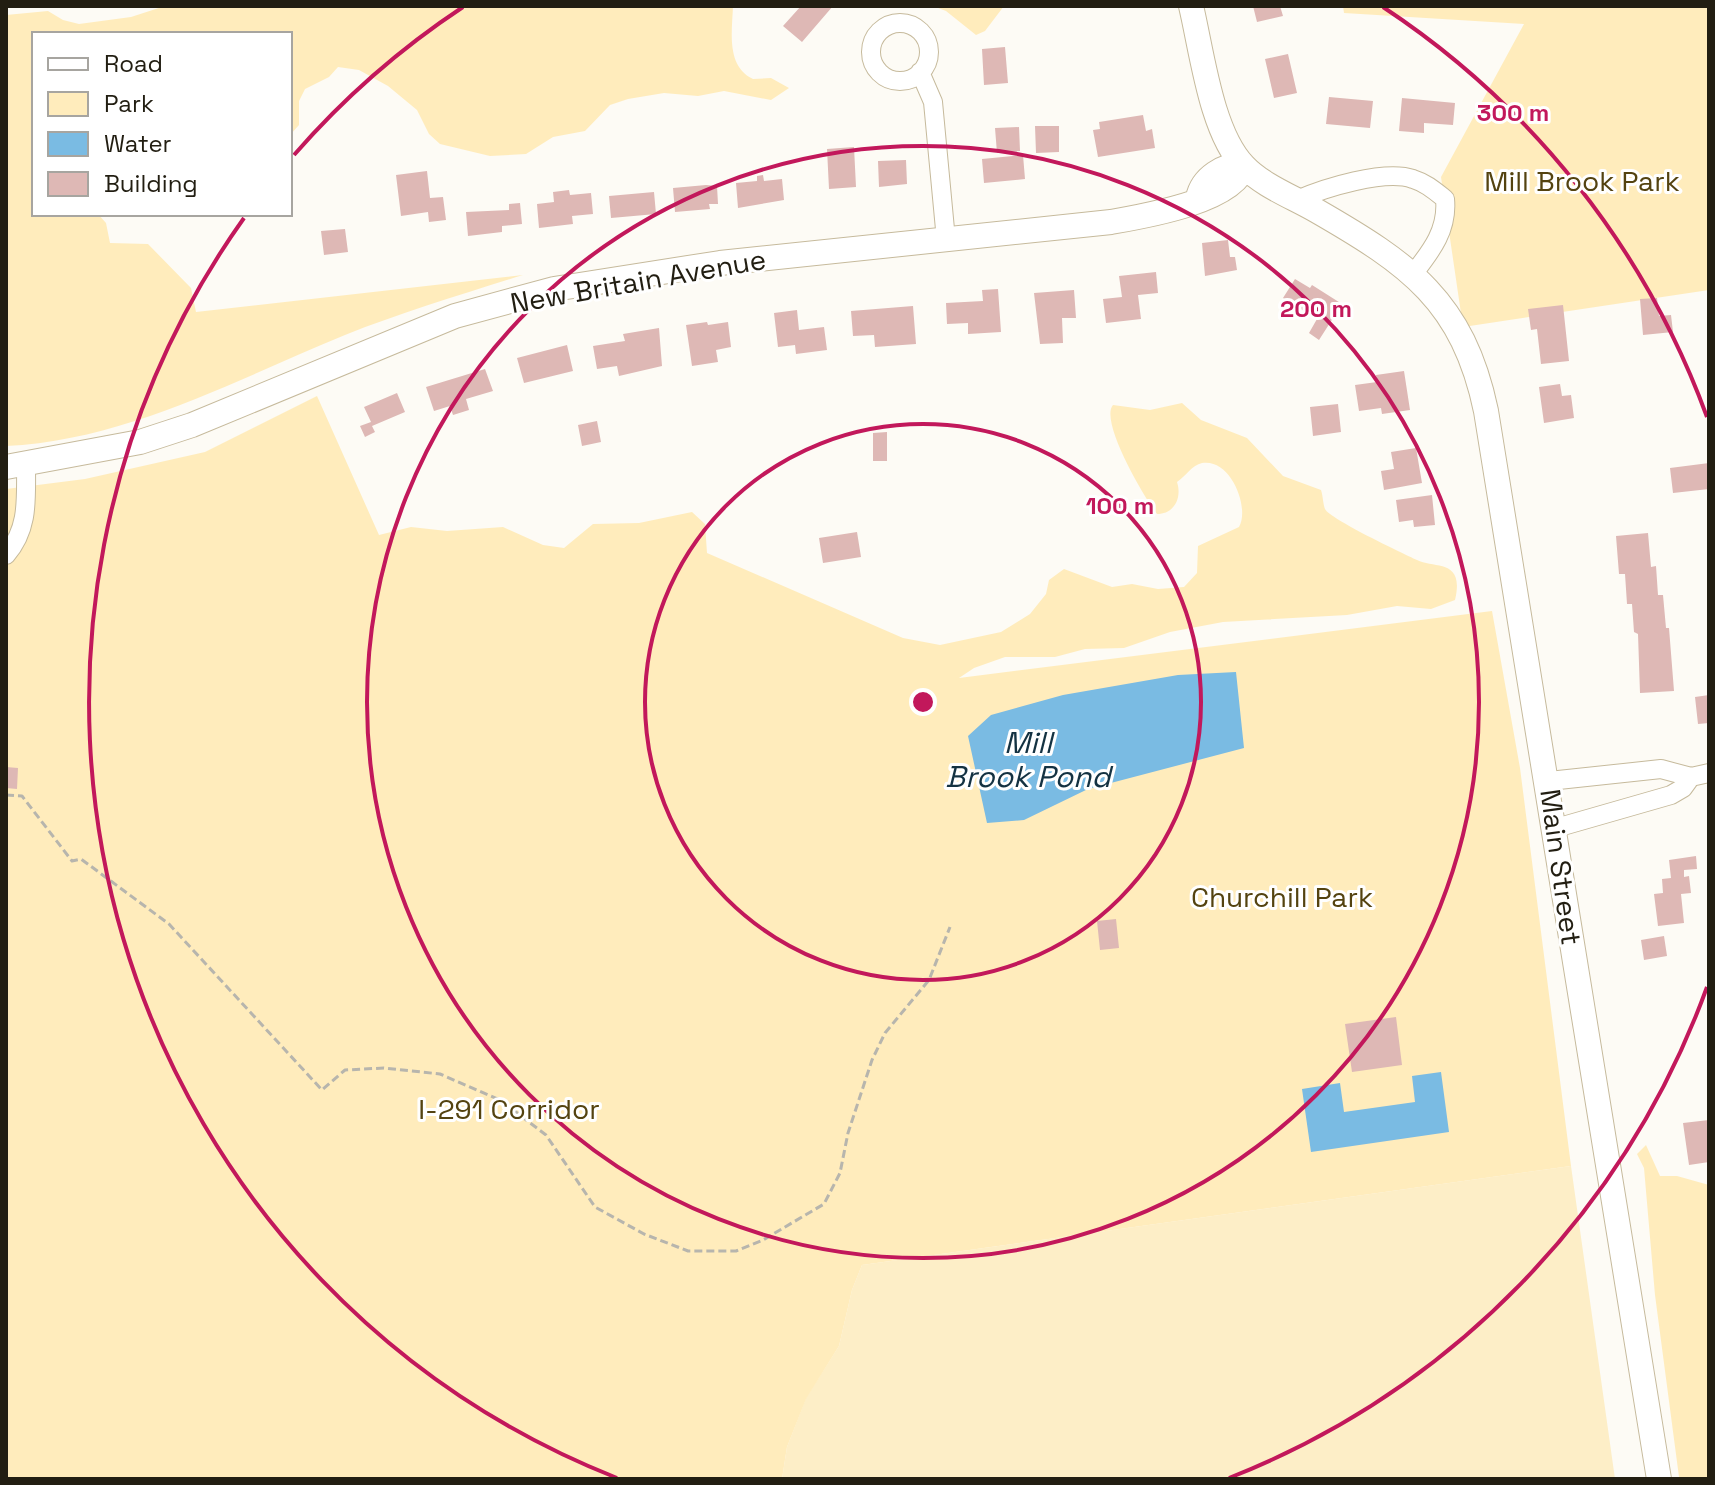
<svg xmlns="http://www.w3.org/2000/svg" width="1715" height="1485" font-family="'Space Grotesk',sans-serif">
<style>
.built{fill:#fdeec7}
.green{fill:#ffecbc}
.water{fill:#7abbe3}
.building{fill:#deb8b5}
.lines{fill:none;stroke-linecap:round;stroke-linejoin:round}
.minor-casing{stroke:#c6ba9c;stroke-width:20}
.secondary-casing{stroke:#c6ba9c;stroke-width:26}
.path{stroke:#b7b5ad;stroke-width:3;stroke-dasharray:8 4;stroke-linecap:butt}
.minor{stroke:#fff;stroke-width:18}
.secondary{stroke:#fff;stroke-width:24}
.ring{fill:none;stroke:#c2185b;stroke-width:4}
.labels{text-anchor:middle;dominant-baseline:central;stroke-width:6;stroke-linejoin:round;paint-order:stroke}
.park-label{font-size:28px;fill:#544310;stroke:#fff}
.street-label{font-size:28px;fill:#221e12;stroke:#fff}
.water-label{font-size:30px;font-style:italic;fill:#143242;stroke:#fff}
.centre{fill:#c2185b;stroke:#fff;stroke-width:4}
.ring-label{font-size:24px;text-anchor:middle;font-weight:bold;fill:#c2185b;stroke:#fff;stroke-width:6;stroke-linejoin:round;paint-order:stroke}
</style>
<rect width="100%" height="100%" fill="#fdfbf5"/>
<path class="built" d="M1571,1166L1615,1479H782L787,1447L806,1398L839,1346L852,1290L862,1265Z"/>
<path class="green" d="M165,6H733C732,32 726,66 753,79L771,78L789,88L771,100L724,91L698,96L664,93L628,99L610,105L585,131L553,137L526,154L490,156L440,144L429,134L417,110L388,86L359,70L338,67L329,77L305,89L299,101V125L290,135V34H34V214H98L106,223L110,243L148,244L191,288L196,312L523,275C463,294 403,312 345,335C235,380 127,440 6,446V15L48,11L63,20L79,24L131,17Z
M933,6H1004L985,31L976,35L946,11Z
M1343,6H1709V290L1463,327L1441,177L1524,24L1344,13Z
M317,396L379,535L411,527L447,531L503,527L543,545L564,548L593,524L639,523L692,512L705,524L707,553L903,638L940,645L1001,632L1030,614L1046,594L1049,580L1064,569L1112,587L1132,584L1158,589L1184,587L1197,573L1198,546L1239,527C1250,508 1231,458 1202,463C1192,465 1186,476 1177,482C1182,497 1175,514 1157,514C1145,499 1099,421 1113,405L1150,410L1182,403L1201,420L1247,438L1283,476L1321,490C1323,496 1323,504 1325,509C1330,519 1402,553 1417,560C1434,569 1465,558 1455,600L1431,609L1397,606L1347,615L1223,622L1170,632L1124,648L1085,649L1055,657H1005L974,668L959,678L1492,611L1520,768L1571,1166L862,1265L852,1290L839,1346L806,1399L787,1447L782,1479H6V489L85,479L205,452Z
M1646,1145L1660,1176H1677L1709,1185V1479L1679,1477L1655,1295L1644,1168L1637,1154Z"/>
<path class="water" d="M1236,672L1244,748L1088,789L1024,820L987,823L968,736L991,715L1063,695L1178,675Z
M1441,1072L1449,1132L1311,1152L1302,1089L1340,1083L1344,1112L1415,1102L1412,1076Z"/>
<path class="building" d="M801,6H833L802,42L783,26Z
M1253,6H1280L1283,16L1257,22Z
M1005,47L1008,83L984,85L982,49Z
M1288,54L1297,93L1274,98L1265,59Z
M1329,97L1373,101L1370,128L1326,124Z
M1402,98L1455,103L1453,125L1424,123V133L1399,131Z
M1143,115L1146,131L1152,129L1155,148L1098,157L1093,130L1100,129L1099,122Z
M1035,126H1059V152L1036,153Z
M1019,127L1020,151L997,153L995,128Z
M854,147L856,187L829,189L827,149Z
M1023,155L1025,179L984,183L982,159Z
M906,160L907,184L879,187L878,161Z
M427,171L430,198L443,197L446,220L429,222L428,212L401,216L396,175Z
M763,175L764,181L782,179L784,200L738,208L736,183L757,181V176Z
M706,185L717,186L718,204H709L710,209L675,212L673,188Z
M569,190L570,195L591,193L593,214L572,216L573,224L539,228L537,204L554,202L553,192Z
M654,192L656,214L611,218L609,196Z
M520,203L522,224L502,226V232L468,236L466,212L509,210V204Z
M345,229L348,252L324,255L321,231Z
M1228,240L1230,257H1235L1237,270L1205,276L1202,243Z
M1156,272L1158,293L1138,295L1141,319L1106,323L1103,299L1122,297L1119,276Z
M1295,279L1310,288L1312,285L1342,304L1319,340L1309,333L1317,319L1283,298Z
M998,289L1001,332L968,334V323L947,324L946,303L983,301L982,290Z
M1074,290L1076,318H1062L1063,343L1040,344L1034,293Z
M1657,298L1659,316L1671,315L1673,332L1643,335L1640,299Z
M1563,305L1569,361L1541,364L1537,329L1531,330L1528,309Z
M913,306L916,344L875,347L874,335L853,336L851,311Z
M797,310L799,330L824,327L827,350L796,354L795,345L778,347L774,313Z
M707,322L708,325L728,322L731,347L716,350L718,362L692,366L686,325Z
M659,328L662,366L619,376L617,366L597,369L593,346L625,341L623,334Z
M567,345L573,371L524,383L517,358Z
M485,369L493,391L466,399L469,410L453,415L450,406L434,411L426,387Z
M1404,371L1410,410L1382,414L1381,408L1359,411L1355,385L1377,382L1376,375Z
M1560,384L1562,396L1571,395L1574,418L1544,423L1539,387Z
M397,393L405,412L372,426L375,432L365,437L360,426L371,422L364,407Z
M1338,404L1341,432L1313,436L1310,407Z
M597,421L601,442L582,446L578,425Z
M887,432V461H873V433Z
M1416,448L1422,483L1384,490L1381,471L1394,469L1391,452Z
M1709,463V489L1673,493L1670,468Z
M1432,495L1435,525L1414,527L1413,520L1399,522L1396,500Z
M857,532L861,557L823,563L819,538Z
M1648,533L1651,567L1656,566L1658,595H1663L1666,628H1669L1674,691L1640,693L1638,634L1634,632L1632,604H1627L1625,574H1619L1616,536Z
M1709,695V723L1698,724L1695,697Z
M6,767L18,768L17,789L6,788Z
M1696,856L1697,869L1684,870V877L1689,876L1691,893L1681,894L1684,923L1658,926L1654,894L1663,893L1662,879L1671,878L1669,860Z
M1116,919L1119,948L1100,950L1097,921Z
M1664,936L1667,956L1644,960L1641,940Z
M1396,1017L1402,1065L1352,1072L1345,1024Z
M1709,1120V1162L1689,1165L1683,1123Z"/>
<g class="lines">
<defs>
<path id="minor" d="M871 52a29 29 0 1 1 58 0a29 29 0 1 1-58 0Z
M920,72L933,102L946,240
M1297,200C1324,188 1385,169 1413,179C1426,183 1435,191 1445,199C1448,229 1432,250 1414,273
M6,555C29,529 26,499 26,465
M1549,781L1661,769L1691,777L1709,773
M1556,828L1671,795L1683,788L1691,777"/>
<path id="secondary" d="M1191,6C1202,52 1211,132 1244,166C1263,186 1293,197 1317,211C1409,264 1463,301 1486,411C1546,767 1598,1123 1659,1479
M6,467L140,442L192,425L455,316L554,289L720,263L1111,222C1145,216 1235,201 1244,166C1224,163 1202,178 1198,198"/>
</defs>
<use href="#minor" class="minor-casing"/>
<use href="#secondary" class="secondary-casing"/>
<path class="path" d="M6,795L22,796L72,861L81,859L169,924L322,1090L345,1070L384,1068L440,1074L500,1100L546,1135L595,1207L644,1234L688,1251H736L763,1240L824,1204L840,1173L848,1133L872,1060L885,1033L929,980L950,927"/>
<use href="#minor" class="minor"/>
<use href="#secondary" class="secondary"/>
</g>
<g class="ring">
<circle cx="923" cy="702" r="278"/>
<circle cx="923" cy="702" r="556"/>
<path d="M1707 987A834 834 0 0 1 1229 1478M617 1478A834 834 0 0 1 244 218M294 155A834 834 0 0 1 463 7M1383 7A834 834 0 0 1 1707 417"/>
</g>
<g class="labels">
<g class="park-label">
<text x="1582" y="181">Mill Brook Park</text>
<text x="1282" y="897">Churchill Park</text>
<text x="509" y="1109">I-291 Corridor</text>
</g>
<g class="street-label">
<text transform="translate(638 281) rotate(-10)">New Britain Avenue</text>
<text transform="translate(1561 867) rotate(82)">Main Street</text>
</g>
<g class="water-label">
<text x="1028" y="742">Mill<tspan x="1028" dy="34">Brook Pond</tspan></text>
</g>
</g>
<circle cx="923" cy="702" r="12" class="centre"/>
<g class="ring-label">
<text x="1513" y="121">300 m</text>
<text x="1316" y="317">200 m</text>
<text x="1120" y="514">100 m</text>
</g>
<rect width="1715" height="1485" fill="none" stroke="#221e12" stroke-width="16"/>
<rect x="32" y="32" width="260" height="184" fill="#ffffff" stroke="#a7a5a0" stroke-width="2"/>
<rect x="48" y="58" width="40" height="12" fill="#ffffff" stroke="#a7a5a0" stroke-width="2"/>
<text x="104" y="72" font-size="24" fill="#221e12">Road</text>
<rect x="48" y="92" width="40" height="24" fill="#ffecbc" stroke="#a7a5a0" stroke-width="2"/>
<text x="104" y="112" font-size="24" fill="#221e12">Park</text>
<rect x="48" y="132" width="40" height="24" fill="#7abbe3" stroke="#a7a5a0" stroke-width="2"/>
<text x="104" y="152" font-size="24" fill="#221e12">Water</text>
<rect x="48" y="172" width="40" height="24" fill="#deb8b5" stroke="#a7a5a0" stroke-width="2"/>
<text x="104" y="192" font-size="24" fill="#221e12">Building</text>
</svg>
